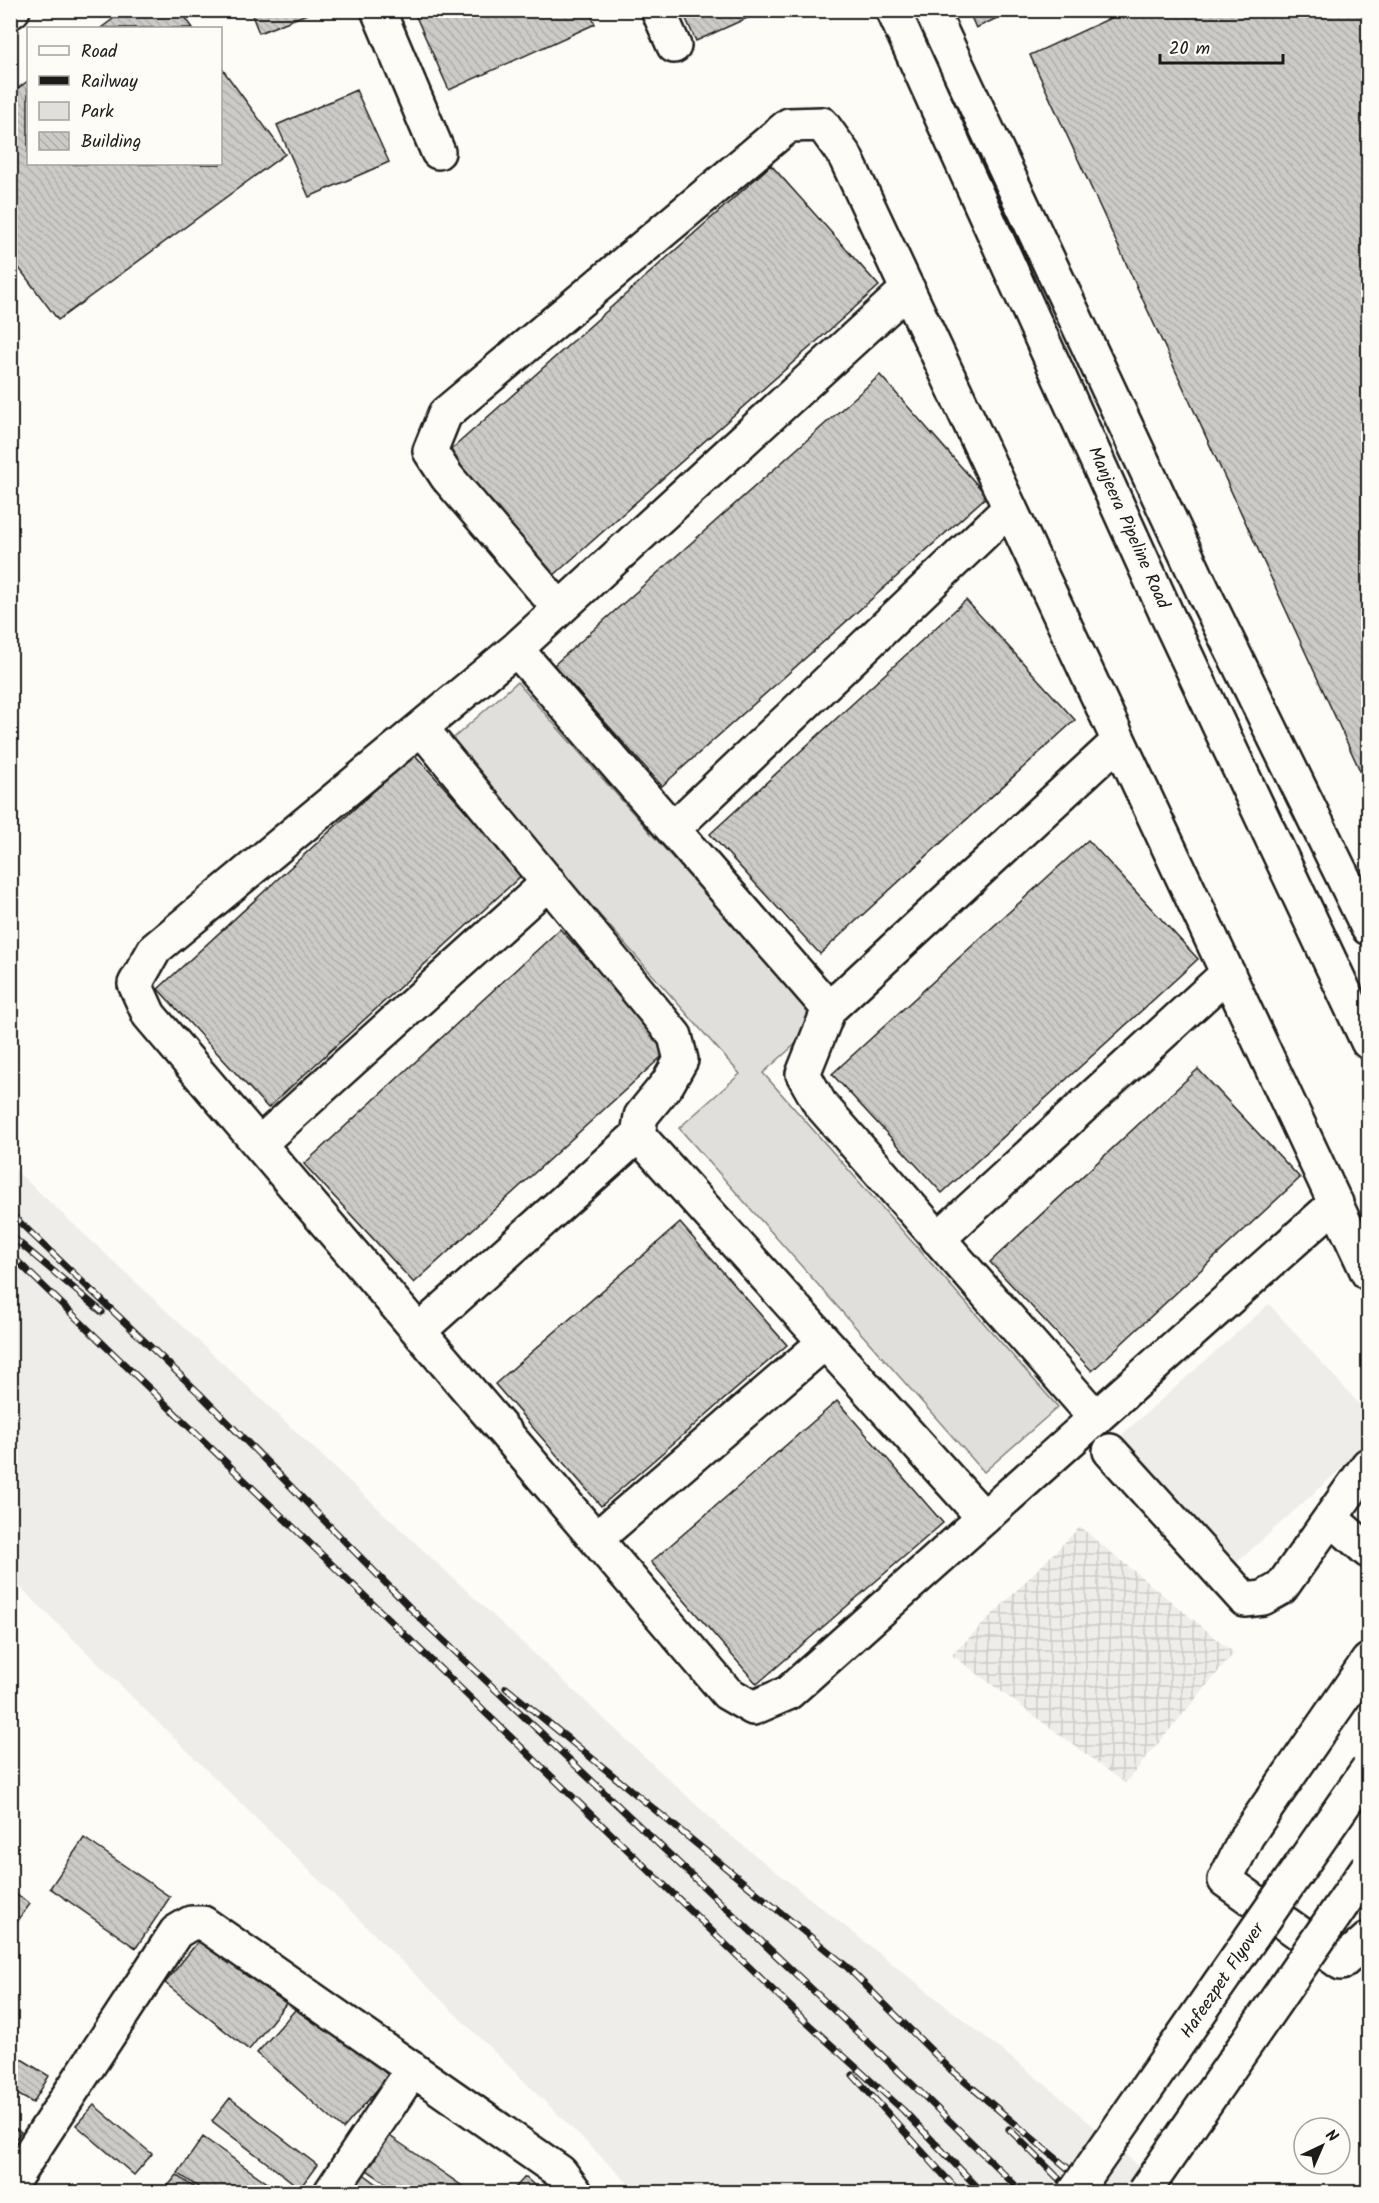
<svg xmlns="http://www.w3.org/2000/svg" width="1379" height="2203" font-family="Kalam,sans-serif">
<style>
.built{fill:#eeede9}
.industrial{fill:url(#industrial-grid)}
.green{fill:#e0dfdb;stroke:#7e7e7c;stroke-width:1.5}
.building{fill:url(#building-back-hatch);stroke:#1c1c1c;stroke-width:1.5}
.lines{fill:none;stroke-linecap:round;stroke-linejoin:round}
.minor-casing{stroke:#1c1c1c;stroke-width:38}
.major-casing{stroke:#1c1c1c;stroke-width:38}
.minor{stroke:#fdfcf7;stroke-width:33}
.major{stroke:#fdfcf7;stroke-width:33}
.rail-casing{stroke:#1c1c1c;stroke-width:7}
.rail{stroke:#fdfcf7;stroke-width:4.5;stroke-dasharray:14;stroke-linecap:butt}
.major-bridge-casing{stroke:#1c1c1c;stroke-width:38;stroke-linecap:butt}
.major-bridge{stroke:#fdfcf7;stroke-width:33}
.labels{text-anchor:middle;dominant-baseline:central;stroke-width:6;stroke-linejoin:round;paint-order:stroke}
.street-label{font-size:18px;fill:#1c1c1c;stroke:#fdfcf7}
</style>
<defs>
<pattern id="industrial-grid" width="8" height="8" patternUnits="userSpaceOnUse" patternTransform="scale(1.5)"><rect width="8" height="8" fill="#eeede9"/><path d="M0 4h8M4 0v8" fill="none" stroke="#cccbc7"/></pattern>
<pattern id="building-back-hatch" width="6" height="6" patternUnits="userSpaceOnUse" patternTransform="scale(1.5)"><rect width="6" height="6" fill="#cccbc8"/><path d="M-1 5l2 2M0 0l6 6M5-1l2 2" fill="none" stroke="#afaeab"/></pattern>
</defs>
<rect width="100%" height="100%" fill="#fdfcf7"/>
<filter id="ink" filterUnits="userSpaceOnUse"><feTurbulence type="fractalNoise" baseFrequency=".0167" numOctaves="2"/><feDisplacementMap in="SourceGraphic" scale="12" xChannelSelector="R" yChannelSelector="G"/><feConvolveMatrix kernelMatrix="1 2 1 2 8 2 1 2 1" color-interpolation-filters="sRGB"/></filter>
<g filter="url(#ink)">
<path class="built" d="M10,1165L721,1828L1052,2090L1168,2192H637L11,1578Z
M1269,1304L1368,1414V1444L1231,1568L1116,1440Z"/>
<path class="industrial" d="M1080,1527L1234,1653L1125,1783L952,1655Z"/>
<path class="green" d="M517,682L819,1023L763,1073L1058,1407L984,1472L679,1128L740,1074L448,743Z"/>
<path class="building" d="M125,10H180L193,28H101Z
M250,10H317L259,33Z
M413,10H589L595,24L449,90Z
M682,10H765L696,41Z
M968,10H1014L976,28Z
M1128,10H1368V788L1030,55Z
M220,66L285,154L58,320L10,256V94L28,81V164H220Z
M356,90L389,162L309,197L277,125Z
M771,165L879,286L553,576L445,455Z
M880,375L987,496L662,786L554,665Z
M966,600L1075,720L820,954L710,834Z
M414,754L523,874L268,1108L158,989Z
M1088,840L1198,959L942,1193L832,1074Z
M560,929L670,1049L414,1283L304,1164Z
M1198,1069L1300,1178L1092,1371L990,1262Z
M680,1223L787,1345L601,1506L495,1384Z
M837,1401L943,1523L757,1684L651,1562Z
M84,1838L170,1897L136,1948L50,1888Z
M10,1890L30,1904L10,1932Z
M204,1934L288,2001L249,2050L165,1983Z
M303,2001L389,2076L343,2129L257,2053Z
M10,2052L49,2076L33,2103L10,2090Z
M230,2098L317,2165L300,2188L212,2121Z
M94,2105L152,2154L134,2175L76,2125Z
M10,2125L21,2132L10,2146Z
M384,2132L471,2192H399L361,2166Z
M203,2137L280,2192H205L178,2173Z
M358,2170L388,2192H342Z
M177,2175L200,2192H163Z
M525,2177L542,2192H511Z"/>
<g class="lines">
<defs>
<path id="minor" d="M378,10L438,152
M658,10L674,46
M10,12L13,10
M908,289L516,649L155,949L135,984L149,1015L727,1693L753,1708L788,1693L1336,1203
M559,608L447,477L430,451L445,414L789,125L822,124L845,156L1368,1273
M516,649L829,1009L803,1074L820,1104L1096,1418
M421,728L675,1036L681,1060L668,1083L641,1116L638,1135L984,1518
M673,829L1010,508
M829,1009L1119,741
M259,1144L549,882
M938,1239L1228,973
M419,1331L638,1135
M1110,1451L1245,1600L1263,1598L1281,1588L1368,1465
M1331,1518L1368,1551
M596,1539L825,1342
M1368,1661L1247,1836L1225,1880L1341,1963L1368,1939
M10,2185L176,1932L191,1923H203L560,2172L575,2192
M331,2192L413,2069"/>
<path id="major" d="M893,10L1167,615L1368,1042
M931,10L1205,595L1368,928"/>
</defs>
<use href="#minor" class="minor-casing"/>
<use href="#major" class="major-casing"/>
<use href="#minor" class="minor"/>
<use href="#major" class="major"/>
<defs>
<path id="rail" d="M10,1213L199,1393L424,1622L911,2083L1022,2192
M10,1235L102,1312
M10,1254L805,2021L903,2110L982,2192
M506,1688L846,1966L950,2069L1096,2192
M853,2075L959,2192
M1009,2129L1072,2192"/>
</defs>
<use href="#rail" class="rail-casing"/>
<use href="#rail" class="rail"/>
<defs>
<path id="major-bridge" d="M1075,2192L1368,1769
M1144,2192L1368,1867"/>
</defs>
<use href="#major-bridge" class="major-bridge-casing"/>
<use href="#major-bridge" class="major-bridge"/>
</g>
</g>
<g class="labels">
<g class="street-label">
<text transform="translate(1128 528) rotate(66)">Manjeera Pipeline Road</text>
<text transform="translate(1223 1981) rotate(-56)">Hafeezpet Flyover</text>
</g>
</g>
<rect width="1379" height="2203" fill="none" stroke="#fdfcf7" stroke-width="36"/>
<rect x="18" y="18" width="1343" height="2167" fill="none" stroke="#1c1c1c" stroke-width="2" filter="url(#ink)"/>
<rect x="27" y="27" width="195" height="138" fill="#fdfcf7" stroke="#a3a29f" stroke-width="1.5"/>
<rect x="39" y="46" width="30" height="9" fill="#fdfcf7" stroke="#a3a29f" stroke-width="1.5"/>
<text x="81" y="57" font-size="18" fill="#1c1c1c">Road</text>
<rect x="39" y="76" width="30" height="9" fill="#1c1c1c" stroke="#a3a29f" stroke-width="1.5"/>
<text x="81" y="87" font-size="18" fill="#1c1c1c">Railway</text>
<rect x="39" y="102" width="30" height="18" fill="#e0dfdb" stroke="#a3a29f" stroke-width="1.5"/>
<text x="81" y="117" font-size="18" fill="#1c1c1c">Park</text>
<rect x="39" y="132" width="30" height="18" fill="url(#building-back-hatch)" stroke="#a3a29f" stroke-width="1.5"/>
<text x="81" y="147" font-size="18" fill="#1c1c1c">Building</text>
<g transform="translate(1322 2146) rotate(44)"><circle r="28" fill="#fdfcf7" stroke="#a3a29f" stroke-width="1.5"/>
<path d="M0-4.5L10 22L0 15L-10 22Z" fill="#1c1c1c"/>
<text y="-9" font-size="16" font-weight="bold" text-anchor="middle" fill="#1c1c1c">N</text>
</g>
<path d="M1160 54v9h123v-9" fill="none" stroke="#1c1c1c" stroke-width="3"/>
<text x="1169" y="54" font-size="18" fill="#1c1c1c" stroke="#fdfcf7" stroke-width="4.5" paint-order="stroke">20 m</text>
</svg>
